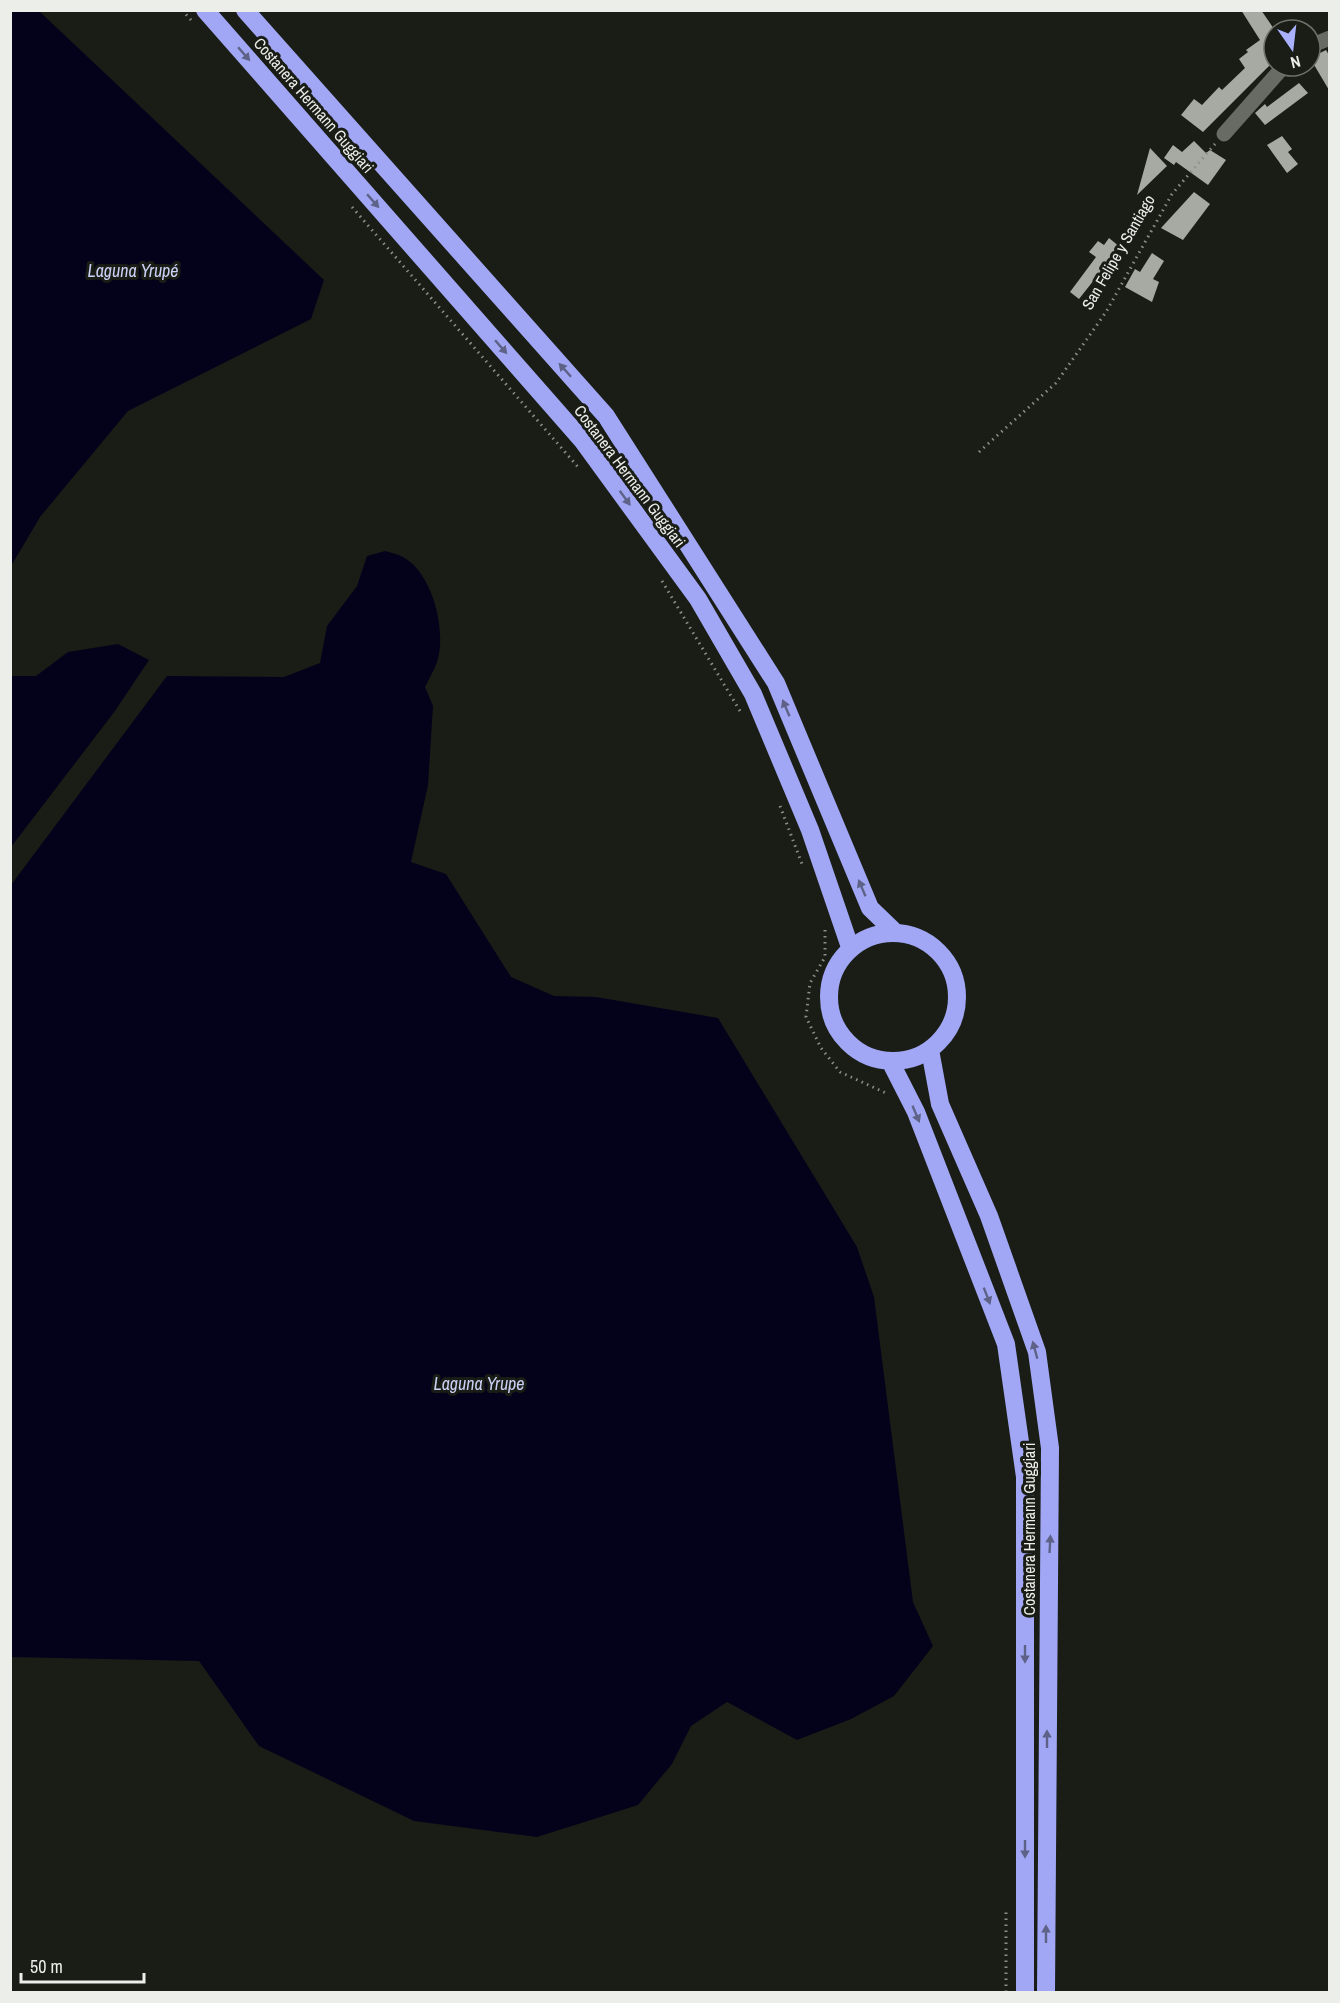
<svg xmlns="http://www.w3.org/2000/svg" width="1340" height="2003" font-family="'Archivo Narrow',sans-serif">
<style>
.water{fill:#04021a}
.building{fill:#a6aaa2}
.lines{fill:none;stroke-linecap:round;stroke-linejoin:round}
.path{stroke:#8c8f89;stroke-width:3;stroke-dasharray:1.5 4.5;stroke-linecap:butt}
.street{stroke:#676b63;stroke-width:15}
.highway{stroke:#a1a7f5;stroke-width:18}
.oneway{fill:#5d6286}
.labels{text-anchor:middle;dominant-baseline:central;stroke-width:6;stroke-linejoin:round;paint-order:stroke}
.street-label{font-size:16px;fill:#eceee9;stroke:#191d16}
.water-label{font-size:18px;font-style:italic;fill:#ccd1f6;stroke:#191d16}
</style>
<rect width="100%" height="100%" fill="#191d16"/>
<path class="water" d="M11,10L39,11L324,280L311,319L128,411L40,517L11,566Z
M385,551C391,553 398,554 403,557C433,573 447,632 437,662C434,670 429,679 425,687L433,706L428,785L411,862L446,874L511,977L554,996L596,997L718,1018L857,1247L874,1297L913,1602L933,1646L894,1696L851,1719L797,1740L727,1702L691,1726L672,1764L638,1805L537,1837L414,1821L259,1746L199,1661L11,1657V885L167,676L284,677L320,663L327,626L357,586L367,556Z
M118,644L149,660L115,711L11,847V676H36L68,652Z"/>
<path class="building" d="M1241,10H1261L1274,29V62L1268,53L1265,55L1271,64L1203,132L1181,115L1194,99L1202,105L1219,87L1222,90L1245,68L1239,59L1248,52L1246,50L1260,40Z
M1326,50L1329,55V90L1310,58Z
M1299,83L1308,93L1265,125L1255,113L1265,104L1267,107Z
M1282,136L1292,149L1288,152L1298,164L1287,173L1267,145Z
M1194,141L1206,153L1210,150L1226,160L1208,185L1176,162L1174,165L1164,158L1173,145L1182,152Z
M1150,148L1167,166L1137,195Z
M1194,192L1210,204L1183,240L1161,228Z
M1109,238L1120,247L1079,299L1070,292L1096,257L1089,252L1098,241L1104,245Z
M1152,253L1164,261L1153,279L1159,282L1152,302L1125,287L1135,269L1140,272Z"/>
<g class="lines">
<path class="path" d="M182,10L191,20
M352,207L578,467
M979,452L1056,383L1106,312L1172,194L1215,144
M662,581L740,711
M780,806L802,864
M825,930V957L810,983L806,1017L821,1048L840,1072L888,1094
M1006,1992V1910"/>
<path class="street" d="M1310,46L1330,38
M1224,134L1284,66"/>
<path class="highway" d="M205,10L582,440L698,599L753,694L810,830L850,947
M245,10L606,416L776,683L870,908L896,933
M829 997a64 64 0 1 1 128 0a64 64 0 1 1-128 0Z
M930,1050L940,1104L989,1216L1037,1352L1050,1448L1046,1992
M890,1061L916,1112L1006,1344L1025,1477V1992"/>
</g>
<defs><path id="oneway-solid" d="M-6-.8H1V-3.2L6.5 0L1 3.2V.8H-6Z" transform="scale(1.5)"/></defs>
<g class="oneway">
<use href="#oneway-solid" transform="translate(244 54) rotate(49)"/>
<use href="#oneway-solid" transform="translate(373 201) rotate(49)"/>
<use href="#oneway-solid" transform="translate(501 347) rotate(49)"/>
<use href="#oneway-solid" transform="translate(565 370) rotate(-132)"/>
<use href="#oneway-solid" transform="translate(625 498) rotate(54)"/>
<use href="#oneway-solid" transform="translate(786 708) rotate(-113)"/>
<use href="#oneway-solid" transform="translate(862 888) rotate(-113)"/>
<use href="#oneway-solid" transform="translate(916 1114) rotate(67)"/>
<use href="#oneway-solid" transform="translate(987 1296) rotate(69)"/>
<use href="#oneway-solid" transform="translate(1035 1350) rotate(-105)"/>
<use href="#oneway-solid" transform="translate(1050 1544) rotate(-87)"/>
<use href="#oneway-solid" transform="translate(1025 1654) rotate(90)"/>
<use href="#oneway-solid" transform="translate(1047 1739) rotate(-90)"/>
<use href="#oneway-solid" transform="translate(1025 1849) rotate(90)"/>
<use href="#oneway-solid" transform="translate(1046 1934) rotate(-90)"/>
</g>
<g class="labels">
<g class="street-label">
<text transform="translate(314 105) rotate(49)">Costanera Hermann Guggiari</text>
<text transform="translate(1118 252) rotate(-60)">San Felipe y Santiago</text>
<text transform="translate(630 476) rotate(53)">Costanera Hermann Guggiari</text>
<text transform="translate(1029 1529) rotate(-90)">Costanera Hermann Guggiari</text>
</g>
<g class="water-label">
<text x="133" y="270">Laguna Yrupé</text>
<text x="479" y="1383">Laguna Yrupe</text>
</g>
</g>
<rect width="1340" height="2003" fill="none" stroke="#eceee9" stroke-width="24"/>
<g transform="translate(1292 48) rotate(166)"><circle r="28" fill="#191d16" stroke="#6d716a" stroke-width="1.5"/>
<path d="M0-4.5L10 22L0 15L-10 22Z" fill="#a9b0fc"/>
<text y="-9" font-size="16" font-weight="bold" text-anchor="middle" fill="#eceee9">N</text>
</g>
<path d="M21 1973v9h123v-9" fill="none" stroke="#eceee9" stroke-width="3"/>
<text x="30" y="1973" font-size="18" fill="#eceee9" stroke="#191d16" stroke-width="4.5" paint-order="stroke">50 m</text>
</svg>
